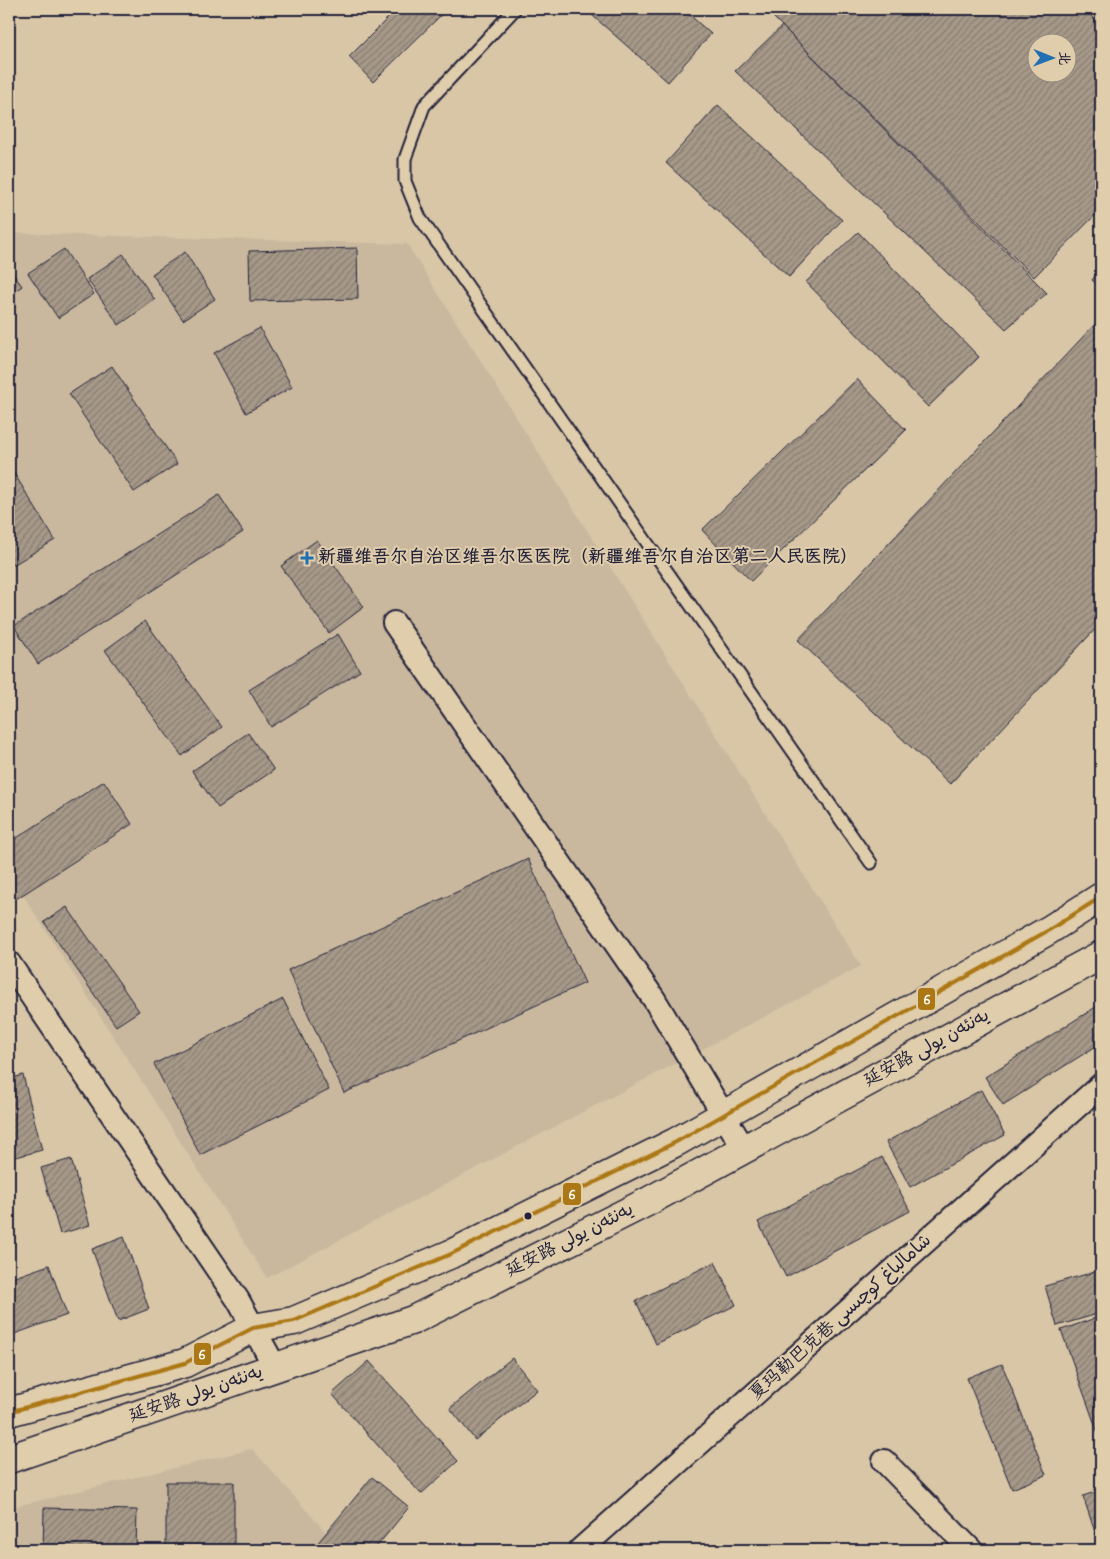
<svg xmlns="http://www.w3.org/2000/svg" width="1110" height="1559" font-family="'Indie Flower','Playpen Sans Arabic','LXGW WenKai TC',sans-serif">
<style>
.built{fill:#c9b89e}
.building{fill:url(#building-hatch);stroke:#22223b;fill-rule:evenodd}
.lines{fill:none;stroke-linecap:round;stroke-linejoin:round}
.service-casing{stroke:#22223b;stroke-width:15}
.minor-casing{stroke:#22223b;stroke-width:26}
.primary-casing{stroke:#22223b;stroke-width:31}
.service{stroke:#e0cdab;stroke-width:11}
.minor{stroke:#e0cdab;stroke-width:22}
.primary{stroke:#e0cdab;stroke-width:28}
.bus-1-casing{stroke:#e0cdab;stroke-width:8}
.bus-1{stroke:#ac7815;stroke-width:4}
.poi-dot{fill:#1f6fb2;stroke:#e0cdab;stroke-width:2}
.bus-dot{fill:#22223b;stroke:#e0cdab;stroke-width:2}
.labels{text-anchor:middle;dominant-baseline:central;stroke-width:4;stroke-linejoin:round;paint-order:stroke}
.poi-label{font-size:18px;font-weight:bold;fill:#22223b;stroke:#e0cdab;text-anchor:start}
.street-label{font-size:18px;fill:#22223b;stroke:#e0cdab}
.line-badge{stroke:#e0cdab;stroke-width:2}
.badge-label{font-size:14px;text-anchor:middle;font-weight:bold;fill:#fff}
</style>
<defs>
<pattern id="building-hatch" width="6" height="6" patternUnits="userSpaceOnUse" patternTransform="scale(1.25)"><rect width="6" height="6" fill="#a69989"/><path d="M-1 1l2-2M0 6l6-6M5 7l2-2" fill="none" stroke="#877c71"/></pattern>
</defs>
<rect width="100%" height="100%" fill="#d8c6a7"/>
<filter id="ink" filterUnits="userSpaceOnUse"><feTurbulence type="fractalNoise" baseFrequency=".02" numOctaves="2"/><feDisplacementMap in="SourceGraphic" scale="10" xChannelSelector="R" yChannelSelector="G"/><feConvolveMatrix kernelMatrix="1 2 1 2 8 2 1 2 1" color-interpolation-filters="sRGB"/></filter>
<g filter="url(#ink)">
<path class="built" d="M9,233L407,244L861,966L267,1278L9,873Z
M252,1449L331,1538L323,1550H9V1508Z"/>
<path class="building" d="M397,9H447L373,82L349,57Z
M585,9H683L711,34L668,82Z
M765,9H1084L1101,26V209L1034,277ZM1038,42H1068V72H1038Z
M782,26L1047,293L1006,329L735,71Z
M718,105L842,220L789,277L666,163Z
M858,232L979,357L928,407L806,282Z
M357,248L358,299L250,301L249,251Z
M64,249L94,294L58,318L28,273Z
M185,252L215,299L183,320L152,274Z
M123,254L155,300L119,325L87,279Z
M9,268L22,286L9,296Z
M1101,269V288L1092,280Z
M1095,324L1101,330V623L950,784L798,640Z
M260,328L292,387L246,413L214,353Z
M112,366L177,464L134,492L69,394Z
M857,379L906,430L751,581L702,530Z
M9,465L55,540L13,565L9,557Z
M219,495L243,532L38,664L14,626Z
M317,540L364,607L329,633L281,566Z
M145,621L222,727L182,756L105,650Z
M338,634L360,671L271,727L249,690Z
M248,733L274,770L218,808L192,771Z
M104,781L132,824L16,899L9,887V843Z
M528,859L585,983L344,1093L288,970Z
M67,907L139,1011L116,1026L44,922Z
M283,999L329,1090L200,1155L154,1064Z
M1099,1005L1101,1043L1003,1105L985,1077Z
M23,1075L42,1150L9,1159V1079Z
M981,1090L1005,1135L910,1187L886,1142Z
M882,1157L910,1211L786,1277L758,1222Z
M71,1159L90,1225L60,1234L41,1168Z
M124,1237L149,1309L118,1321L92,1249Z
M715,1262L736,1305L656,1344L636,1301Z
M49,1265L67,1315L9,1336V1279Z
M1101,1270V1313L1057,1326L1045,1286Z
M1101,1316V1432L1098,1433L1061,1330Z
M512,1358L537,1390L475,1440L450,1408Z
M369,1361L458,1461L421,1494L332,1394Z
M1002,1364L1046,1475L1012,1489L967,1378Z
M372,1477L409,1507L374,1550H312Z
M166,1482H234V1550H166Z
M1101,1490V1550L1083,1496Z
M44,1508L137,1510L136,1550H43Z"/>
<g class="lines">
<defs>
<path id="service" d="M515,9L424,106L405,159V181L420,218L871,863"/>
<path id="minor" d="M394,623L654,999L744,1149
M9,963L238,1300L275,1367
M884,1461L971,1550
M580,1550L1101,1085"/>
<path id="primary" d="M9,1412L185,1363L253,1328L294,1321L451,1254L676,1142L1049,930L1101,897
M9,1459L413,1320L647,1202L1101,955"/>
</defs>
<use href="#service" class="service-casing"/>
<use href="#minor" class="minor-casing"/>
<use href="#primary" class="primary-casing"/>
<use href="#service" class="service"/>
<use href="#minor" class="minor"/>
<use href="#primary" class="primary"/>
<defs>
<path id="bus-1" d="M9,1412L185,1363L253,1328L294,1321L451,1254L676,1142L1049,930L1101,897"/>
</defs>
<use href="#bus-1" class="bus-1-casing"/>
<use href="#bus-1" class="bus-1"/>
</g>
</g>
<path class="poi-dot" d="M304.5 550.5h5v5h5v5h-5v5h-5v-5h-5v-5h5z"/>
<circle class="bus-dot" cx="528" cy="1216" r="4.5"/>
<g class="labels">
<g class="poi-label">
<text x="318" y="558">新疆维吾尔自治区维吾尔医医院（新疆维吾尔自治区第二人民医院）</text>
</g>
<g class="street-label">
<text transform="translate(927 1049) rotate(-29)">延安路 يەنئەن يولى</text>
<text transform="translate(570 1241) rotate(-27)">延安路 يەنئەن يولى</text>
<text transform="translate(841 1318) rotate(-42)">夏玛勒巴克巷 شامالباغ كوچىسى</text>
<text transform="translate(196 1395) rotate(-19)">延安路 يەنئەن يولى</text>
</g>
</g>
<g class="line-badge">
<rect x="917" y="987" width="19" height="24" rx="5" fill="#ac7815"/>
<rect x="562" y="1182" width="20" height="24" rx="5" fill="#ac7815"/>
<rect x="193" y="1342" width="19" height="24" rx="5" fill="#ac7815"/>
</g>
<g class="badge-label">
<text x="927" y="1004">6</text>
<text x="572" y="1199">6</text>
<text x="202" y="1359">6</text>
</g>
<rect width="1110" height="1559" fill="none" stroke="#e0cdab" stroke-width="30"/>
<rect x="15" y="15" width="1080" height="1529" fill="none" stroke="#22223b" stroke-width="2" filter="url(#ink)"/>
<g transform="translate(1052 58) rotate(91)"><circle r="24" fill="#e0cdab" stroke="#94897e"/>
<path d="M0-4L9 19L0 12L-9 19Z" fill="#1f6fb2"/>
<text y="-8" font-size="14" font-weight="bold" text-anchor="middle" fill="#22223b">北</text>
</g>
</svg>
